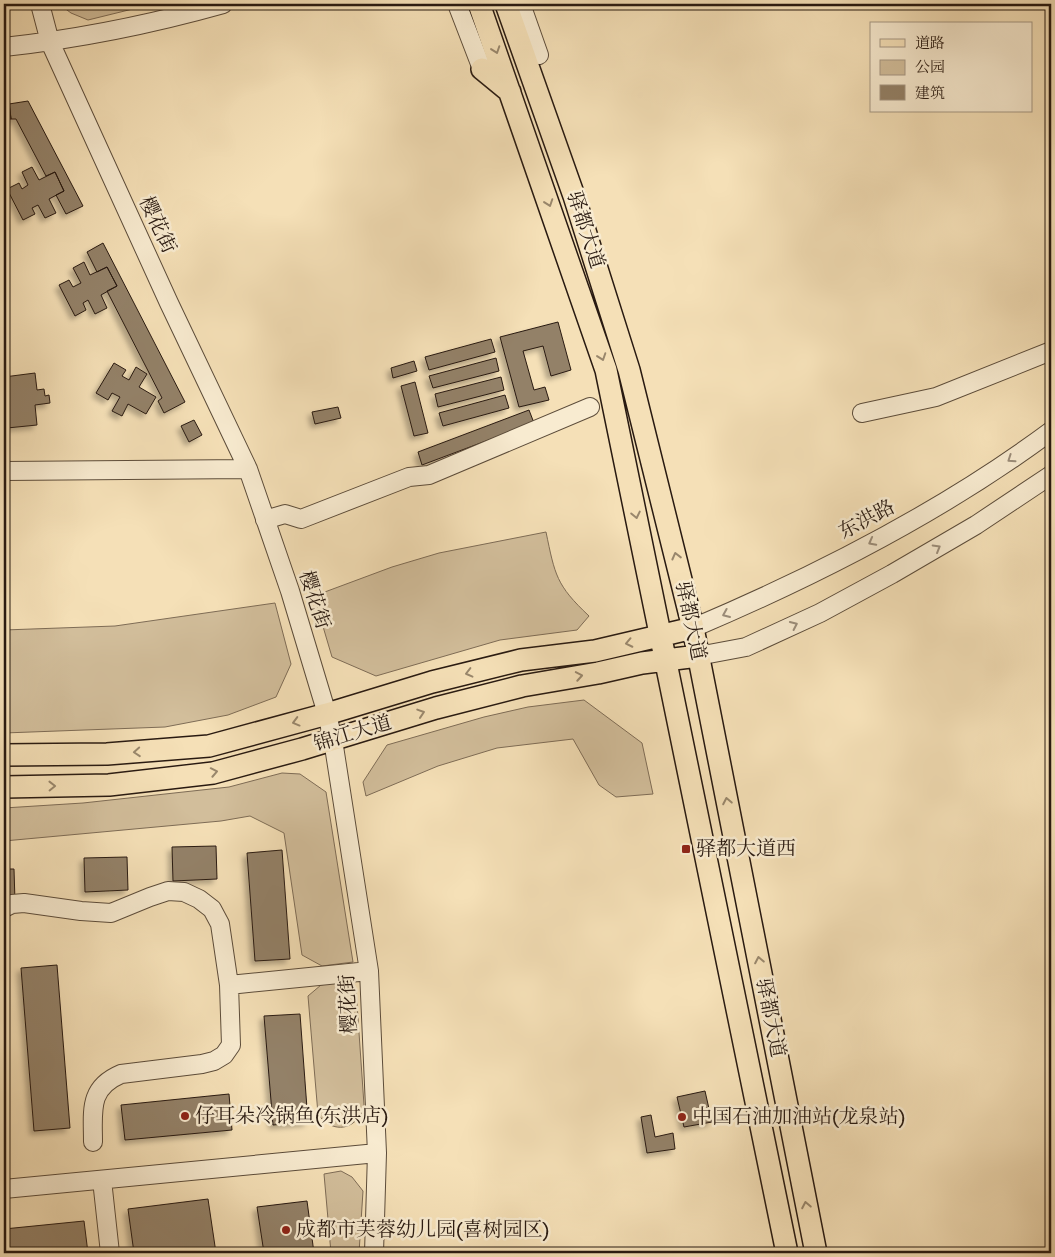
<svg xmlns="http://www.w3.org/2000/svg" width="1055" height="1257" font-family="'IM FELL DW Pica','Noto Serif SC',serif">
<style>
.green{fill:#d2be9b;stroke:#7e6c56}
.building{fill:#938167;stroke:#291a11;filter:url(#shadow)}
.lines{fill:none;stroke-linecap:round;stroke-linejoin:round}
.minor-casing{stroke:#5c4c3a;stroke-width:20}
.major-casing{stroke:#291a11;stroke-width:24}
.minor{stroke:#f8ebd0;stroke-width:18}
.major{stroke:#f5e0b7;stroke-width:21}
.oneway{stroke:#99876c}
.oneway2{stroke:#9b8d7a}
.poi-dot{fill:#8f2418;stroke:#f8ebd0;stroke-width:2}
.labels{text-anchor:middle;dominant-baseline:central;stroke-width:5;stroke-linejoin:round;paint-order:stroke}
.street-label{font-size:20px;fill:#291a11;stroke:#f8ebd0}
.poi-label{font-size:20px;fill:#291a11;stroke:#f8ebd0;text-anchor:start}
</style>
<defs>
<filter id="shadow"><feDropShadow dx="-4" dy="4" stdDeviation="2.5" flood-color="#0004"/></filter>
</defs>
<rect width="100%" height="100%" fill="#f5e0b7"/>
<filter id="stains"><feTurbulence type="fractalNoise" baseFrequency=".004" numOctaves="4"/><feColorMatrix values="0 0 0 0 .2 0 0 0 0 .09 0 0 0 0 .02 0 0 0 .5 -.17"/></filter>
<radialGradient id="worn" r=".72"><stop offset=".6" stop-color="#630" stop-opacity="0"/><stop offset="1" stop-color="#630" stop-opacity=".3"/></radialGradient>
<path class="green" d="M59,4H153L88,20L71,13Z
M546,532C555,575 556,585 589,616L577,630L500,640L376,676L332,657L314,596L392,567L439,553Z
M275,603L291,664L276,697L228,715L165,727L4,733V630L115,626Z
M584,700L642,743L653,794L616,797L599,785L573,739L497,748L438,766L366,796L363,782L387,745L484,717L528,707Z
M282,773L300,774L326,792L353,962L322,966L302,955L284,833L250,816L221,821L4,841V808L83,803L229,787Z
M350,980L356,989L364,1105C363,1109 362,1114 359,1117C347,1133 328,1129 318,1114L308,996L321,985Z
M341,1171L352,1177L363,1191L359,1253H331L324,1174Z"/>
<path class="building" d="M4,100H9L11,119L4,120Z
M28,101L83,206L66,214L56,195L64,191L55,172L46,176L16,119H11L9,104Z
M32,167L39,180L55,172L64,191L49,199L56,213L45,218L38,205L32,208L35,214L23,220L7,189L19,183L22,189L28,185L22,172Z
M103,243L185,402L164,413L158,401L162,398L107,291L117,286L107,267L97,272L87,252Z
M84,262L90,275L107,267L117,286L101,295L107,308L95,314L88,300L83,303L86,310L75,316L59,285L69,280L73,287L81,283L73,268Z
M558,322L571,370L551,376L543,346L523,351L534,390L545,387L549,400L519,407L500,337Z
M491,339L495,352L429,370L425,357Z
M496,358L499,371L433,388L429,376Z
M414,361L417,371L393,378L391,368Z
M114,363L126,370L122,376L129,380L136,367L147,374L139,387L156,397L146,414L128,404L122,416L112,411L120,397L112,393L108,400L96,393Z
M35,373L37,390L44,389L45,396L49,395L50,403L35,405L37,425L7,428L4,408V377Z
M501,377L504,390L438,407L435,394Z
M415,382L428,433L414,436L401,386Z
M505,395L509,408L443,426L439,413Z
M338,407L341,418L315,424L312,412Z
M529,410L534,423L422,465L418,452Z
M194,420L202,435L189,442L181,426Z
M216,846L217,879L173,881L172,847Z
M282,850L290,959L255,961L247,853Z
M127,857L128,890L85,892L84,858Z
M4,869H14L15,902L4,903Z
M57,965L70,1128L34,1131L21,968Z
M300,1014L308,1122L273,1125L264,1016Z
M705,1091L712,1122L684,1127L677,1097Z
M229,1094L232,1130L125,1140L121,1105Z
M651,1115L655,1137L673,1133L675,1149L647,1153L641,1117Z
M208,1199L216,1253H134L128,1209Z
M307,1201L314,1253H264L257,1207Z
M84,1221L88,1253H61V1248L4,1253V1229Z"/>
<g class="lines">
<defs>
<path id="minor" d="M40,4L50,42L169,303L248,469L290,591L327,714L333,740L369,971L377,1153L374,1253
M457,4L482,69
M521,4L539,55
M4,47C77,39 152,24 223,4
M862,413L936,397L1051,351
M4,471L248,469
M265,520L285,514L301,519L409,477L429,475L590,407
M693,628C818,575 942,512 1051,431
M698,656L746,647L820,613L892,574L976,525L1051,475
M4,908L12,904L24,903L81,911L111,913L150,897L168,891L184,892L199,899L212,909L220,924L229,985L231,1045L224,1055L214,1061L202,1064L121,1074C88,1088 93,1111 93,1142
M229,985L369,971
M102,1180L110,1253
M4,1189L377,1153"/>
<path id="major" d="M479,4L606,370L787,1253
M506,4L574,196L629,370L693,628L816,1253
M482,69L510,92
M4,755L107,754L209,746L327,714L432,682L521,660L595,651L693,628
M4,787L109,785L213,773L302,749L436,708L522,686L598,673L642,663L698,656"/>
</defs>
<use href="#minor" class="minor-casing"/>
<use href="#major" class="major-casing"/>
<use href="#minor" class="minor"/>
<use href="#major" class="major"/>
</g>
<defs><path id="oneway-chevron" d="M-2-3.5L2.5 0L-2 3.5" fill="none" stroke-width="1.6" stroke-linecap="round" stroke-linejoin="round" transform="scale(1.25)"/></defs>
<g class="oneway">
<use href="#oneway-chevron" transform="translate(496 50) rotate(71)"/>
<use href="#oneway-chevron" transform="translate(549 203) rotate(71)"/>
<use href="#oneway-chevron" transform="translate(602 357) rotate(71)"/>
<use href="#oneway-chevron" transform="translate(636 515) rotate(78)"/>
<use href="#oneway-chevron" transform="translate(676 556) rotate(-104)"/>
<use href="#oneway-chevron" transform="translate(629 643) rotate(168)"/>
<use href="#oneway-chevron" transform="translate(469 673) rotate(166)"/>
<use href="#oneway-chevron" transform="translate(579 676) rotate(-10)"/>
<use href="#oneway-chevron" transform="translate(421 713) rotate(-18)"/>
<use href="#oneway-chevron" transform="translate(296 722) rotate(165)"/>
<use href="#oneway-chevron" transform="translate(137 752) rotate(176)"/>
<use href="#oneway-chevron" transform="translate(214 772) rotate(-11)"/>
<use href="#oneway-chevron" transform="translate(52 786) rotate(-1)"/>
<use href="#oneway-chevron" transform="translate(727 801) rotate(-101)"/>
<use href="#oneway-chevron" transform="translate(759 960) rotate(-101)"/>
<use href="#oneway-chevron" transform="translate(806 1205) rotate(-101)"/>
</g>
<g class="oneway2">
<use href="#oneway-chevron" transform="translate(1011 459) rotate(146)"/>
<use href="#oneway-chevron" transform="translate(872 542) rotate(152)"/>
<use href="#oneway-chevron" transform="translate(937 548) rotate(-30)"/>
<use href="#oneway-chevron" transform="translate(726 614) rotate(157)"/>
<use href="#oneway-chevron" transform="translate(794 625) rotate(-25)"/>
</g>
<g class="poi-dot">
<rect x="681" y="844" width="10" height="10" rx="2.5"/>
<circle cx="185" cy="1116" r="5"/>
<circle cx="682" cy="1117" r="5"/>
<circle cx="286" cy="1230" r="5"/>
</g>
<g class="labels">
<g class="street-label">
<text transform="translate(157 225) rotate(65)">樱花街</text>
<text transform="translate(585 230) rotate(72)">驿都大道</text>
<text transform="translate(867 520) rotate(-28)">东洪路</text>
<text transform="translate(314 600) rotate(72)">樱花街</text>
<text transform="translate(690 621) rotate(78)">驿都大道</text>
<text transform="translate(353 734) rotate(-17)">锦江大道</text>
<text transform="translate(349 1004) rotate(-93)">樱花街</text>
<text transform="translate(770 1018) rotate(79)">驿都大道</text>
</g>
<g class="poi-label">
<text x="696" y="849">驿都大道西</text>
<text x="195" y="1116">仔耳朵冷锅鱼(东洪店)</text>
<text x="692" y="1117">中国石油加油站(龙泉站)</text>
<text x="296" y="1230">成都市芙蓉幼儿园(喜树园区)</text>
</g>
</g>
<rect width="1055" height="1257" fill="none" stroke="#f5e0b7" stroke-width="20"/>
<rect x="5" y="5" width="1045" height="1247" fill="none" stroke="#291a11" stroke-width="2.5"/>
<rect x="10" y="10" width="1035" height="1237" fill="none" stroke="#291a11"/>
<rect x="870" y="22" width="162" height="90" fill="#f8ebd0" stroke="#a59784"/>
<rect x="880" y="39" width="25" height="8" fill="#f5e0b7" stroke="#a59784"/>
<text x="915" y="48" font-size="15" fill="#291a11">道路</text>
<rect x="880" y="60" width="25" height="15" fill="#d2be9b" stroke="#a59784"/>
<text x="915" y="72" font-size="15" fill="#291a11">公园</text>
<rect x="880" y="85" width="25" height="15" fill="#938167" stroke="#a59784"/>
<text x="915" y="98" font-size="15" fill="#291a11">建筑</text>
<rect width="100%" height="100%" filter="url(#stains)"/>
<rect width="100%" height="100%" fill="url(#worn)"/>
</svg>
